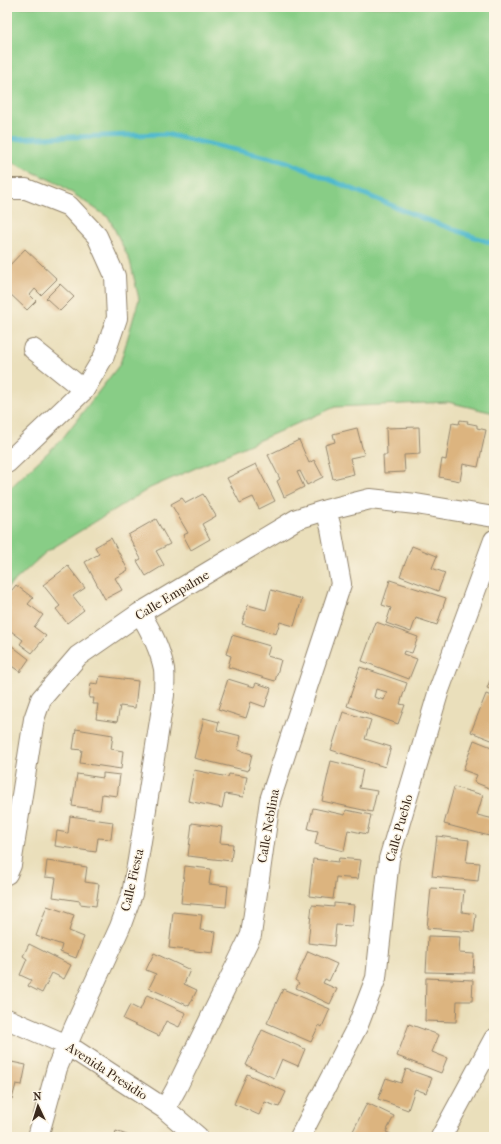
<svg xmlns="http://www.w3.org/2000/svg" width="501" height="1144" font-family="'IM FELL French Canon',serif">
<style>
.green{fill:#88cd86;stroke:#627c52}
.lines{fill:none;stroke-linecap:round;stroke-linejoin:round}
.stream{stroke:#4fb9cd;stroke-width:5}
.building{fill:#dcb47f;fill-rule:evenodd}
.minor-casing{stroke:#92846c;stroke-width:22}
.minor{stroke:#fff;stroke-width:20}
.labels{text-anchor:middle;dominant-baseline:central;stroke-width:3;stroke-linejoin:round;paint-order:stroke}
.street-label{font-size:13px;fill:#3b2a1e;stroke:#fcf5e5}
</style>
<rect width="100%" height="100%" fill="#fcf5e5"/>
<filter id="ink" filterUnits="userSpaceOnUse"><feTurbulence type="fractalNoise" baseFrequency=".025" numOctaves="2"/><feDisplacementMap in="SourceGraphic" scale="8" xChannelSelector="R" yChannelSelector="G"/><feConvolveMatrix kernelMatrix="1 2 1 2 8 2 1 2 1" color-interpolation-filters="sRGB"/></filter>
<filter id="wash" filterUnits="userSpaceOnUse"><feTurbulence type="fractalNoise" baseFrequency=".012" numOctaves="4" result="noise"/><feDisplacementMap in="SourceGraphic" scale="16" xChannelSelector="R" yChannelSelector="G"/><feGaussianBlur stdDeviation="0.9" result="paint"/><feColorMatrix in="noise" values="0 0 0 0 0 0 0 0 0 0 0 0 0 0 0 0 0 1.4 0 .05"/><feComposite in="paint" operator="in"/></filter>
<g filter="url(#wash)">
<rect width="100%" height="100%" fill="#eadfbb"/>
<path class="green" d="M7,7H494V413L448,402L335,407L150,488L46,552L7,588V491L62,439L120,364L139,299L130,261L109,218L59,184L7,160Z"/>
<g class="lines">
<path class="stream" d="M7,139L165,134L285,161L422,218L494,244"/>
</g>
<g id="blocks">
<path class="building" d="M25,249L57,279L41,295L35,289L30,295L36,301L27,310L7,291V268Z
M60,284L74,297L60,311L46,298Z
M460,420L468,421L467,423L477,425V428L486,430L478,467L463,464L460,481L439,477L442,459L446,460L452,423L459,424Z
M419,427L420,454L404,455L405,472L384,473L383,455H387L386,428Z
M357,428L364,455L350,458L354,474L333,479L325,445L335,442L333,434Z
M299,440L309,463L314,460L323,477L307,485L300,471L297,472L304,487L284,497L277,481L280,479L268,455Z
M256,464L275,501L259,509L253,497L240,503L227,478Z
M203,494L216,516L202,524L210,539L191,550L183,535L188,533L171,504L182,498L186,503Z
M156,519L170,544L156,551L164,565L146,576L137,561L141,559L128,535Z
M111,538L128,570L115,578L122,590L105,599L85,562L99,554L95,547Z
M412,546L437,556L432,568L445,573L438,591L400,576Z
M68,566L85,588L73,596L84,610L67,623L56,609L60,606L43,585Z
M390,580L446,598L437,625L416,618L411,632L386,623L391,608L382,605Z
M16,585L33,598L28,604L43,615L34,627L46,636L32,653L20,644L23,640L7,628V615L11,609L7,606V596Z
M271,590L302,599L294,626L280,622L276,634L242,624L248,605L266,610Z
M376,622L418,637L412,653L404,651L403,654L417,659L409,679L362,661Z
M232,635L270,646L267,656L281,660L275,681L228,667L231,656L226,654Z
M7,642L29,659L20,672L9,664L7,666Z
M360,667L407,683L400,704L405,705L398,724L347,706ZM376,689L387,692L384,700L374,697Z
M494,671V691L487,688Z
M100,676L138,681L135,708L120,706L117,722L96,719L98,704H93L94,698H89L91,683L98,684Z
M228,679L254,687L256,683L271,688L265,707L251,702L246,718L218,709Z
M486,694L494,697V741L471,732Z
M343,712L371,720L365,739L391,747L385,767L331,750Z
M204,718L219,722L217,730L241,736L238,750L252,754L248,771L194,758Z
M76,729L113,735L111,749L123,751L121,769L80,763L82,750L73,749Z
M474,740L494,748V790L474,782L477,775L463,770Z
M331,761L363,769L359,788L377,791L372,812L322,801Z
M194,770L228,777L229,774L247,777L243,797L225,794L222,808L188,801Z
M103,773L120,775L117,796L102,794L100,810L72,806L77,774L103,778Z
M454,787L483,795L477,815L494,819L489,836L444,824Z
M313,808L345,815L346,810L371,815L367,834L348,830L344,851L315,844L318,831L308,829Z
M70,816L113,822L111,839L98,838L96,852L55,846L57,831L68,833Z
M192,823L222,827L220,843L233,844L231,861L188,856Z
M437,836L469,840L466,862L480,863L478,881L432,876Z
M339,858L361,860L358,879L336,877L333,899L309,896L313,859L338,862Z
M47,861L87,867L85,882L99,884L96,906L80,904V901L53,897L56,878L45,877Z
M185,866L211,869L209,884L228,886L226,907L181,903Z
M431,888L464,890L462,912L476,914L474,932L427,928Z
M334,903L354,905L352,926L336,925L334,946L308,943L312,905L334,907Z
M47,906L74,915L69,931L84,937L76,958L60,952L62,945L36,936Z
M173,912L202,915L200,930L216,932L213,953L169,948Z
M428,936L460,937L459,953L474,954L473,973L426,972Z
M29,944L71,965L64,979L52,973L42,993L28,986L31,980L20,975L27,959L23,956Z
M308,951L337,964L329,981L325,979L323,983L337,989L330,1004L296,988L299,983L295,980Z
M154,953L190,970L184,984L197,990L189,1006L149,988L156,974L146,970Z
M426,978L473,980L472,1001H457L456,1022L425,1021Z
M283,989L330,1009L322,1027L319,1025L311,1042L267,1023Z
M147,995L186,1013L179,1027L166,1021L159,1036L123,1019L130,1005L140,1010Z
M409,1024L439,1035L432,1052L447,1058L441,1073L397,1056Z
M262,1030L305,1049L298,1066L282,1059L274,1078L246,1065Z
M7,1061L26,1065L22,1085L16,1084L12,1099L7,1098Z
M406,1069L432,1078L426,1093L415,1089L408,1110L378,1099L386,1078L401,1083Z
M247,1074L286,1092L279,1107L265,1102L259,1115L234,1104Z
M367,1103L394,1116L386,1132L397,1137H354L351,1135Z
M116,1131L132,1137H114Z"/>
</g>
</g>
<g filter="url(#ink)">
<use href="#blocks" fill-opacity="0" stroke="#92846c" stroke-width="1"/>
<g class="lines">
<defs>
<path id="minor" d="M7,189H26L69,206L97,236L115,276L117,318L104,356L84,390L7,463
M33,349L84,390
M7,874L11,865L34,719L41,699L78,656L140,613L297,519L326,510L370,499L416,504L494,517
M7,1019L67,1045L165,1109L198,1137
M165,1109L176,1089L251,935L270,800L341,584L331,528L326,510
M38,1137L57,1068L75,1026L120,927L132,894L138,860L164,695C164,686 165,677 164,669C160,648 151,631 140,613
M300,1137L358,1025L376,978L389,859L439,690L494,540
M441,1137L494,1039"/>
</defs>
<use href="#minor" class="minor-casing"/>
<use href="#minor" class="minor"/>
</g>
</g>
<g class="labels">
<g class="street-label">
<text transform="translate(172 595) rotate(-31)">Calle Empalme</text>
<text transform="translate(268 826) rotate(-80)">Calle Neblina</text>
<text transform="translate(399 828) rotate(-74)">Calle Pueblo</text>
<text transform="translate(132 880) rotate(-77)">Calle Fiesta</text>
<text transform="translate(107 1071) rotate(33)">Avenida Presidio</text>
</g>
</g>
<rect width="501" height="1144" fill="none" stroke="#fcf5e5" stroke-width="24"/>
<g transform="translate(38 1106) rotate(356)" stroke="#fcf5e5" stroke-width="3" paint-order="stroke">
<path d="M0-3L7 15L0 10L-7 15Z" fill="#3b2a1e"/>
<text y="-6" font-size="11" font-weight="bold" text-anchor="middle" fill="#3b2a1e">N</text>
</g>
</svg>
